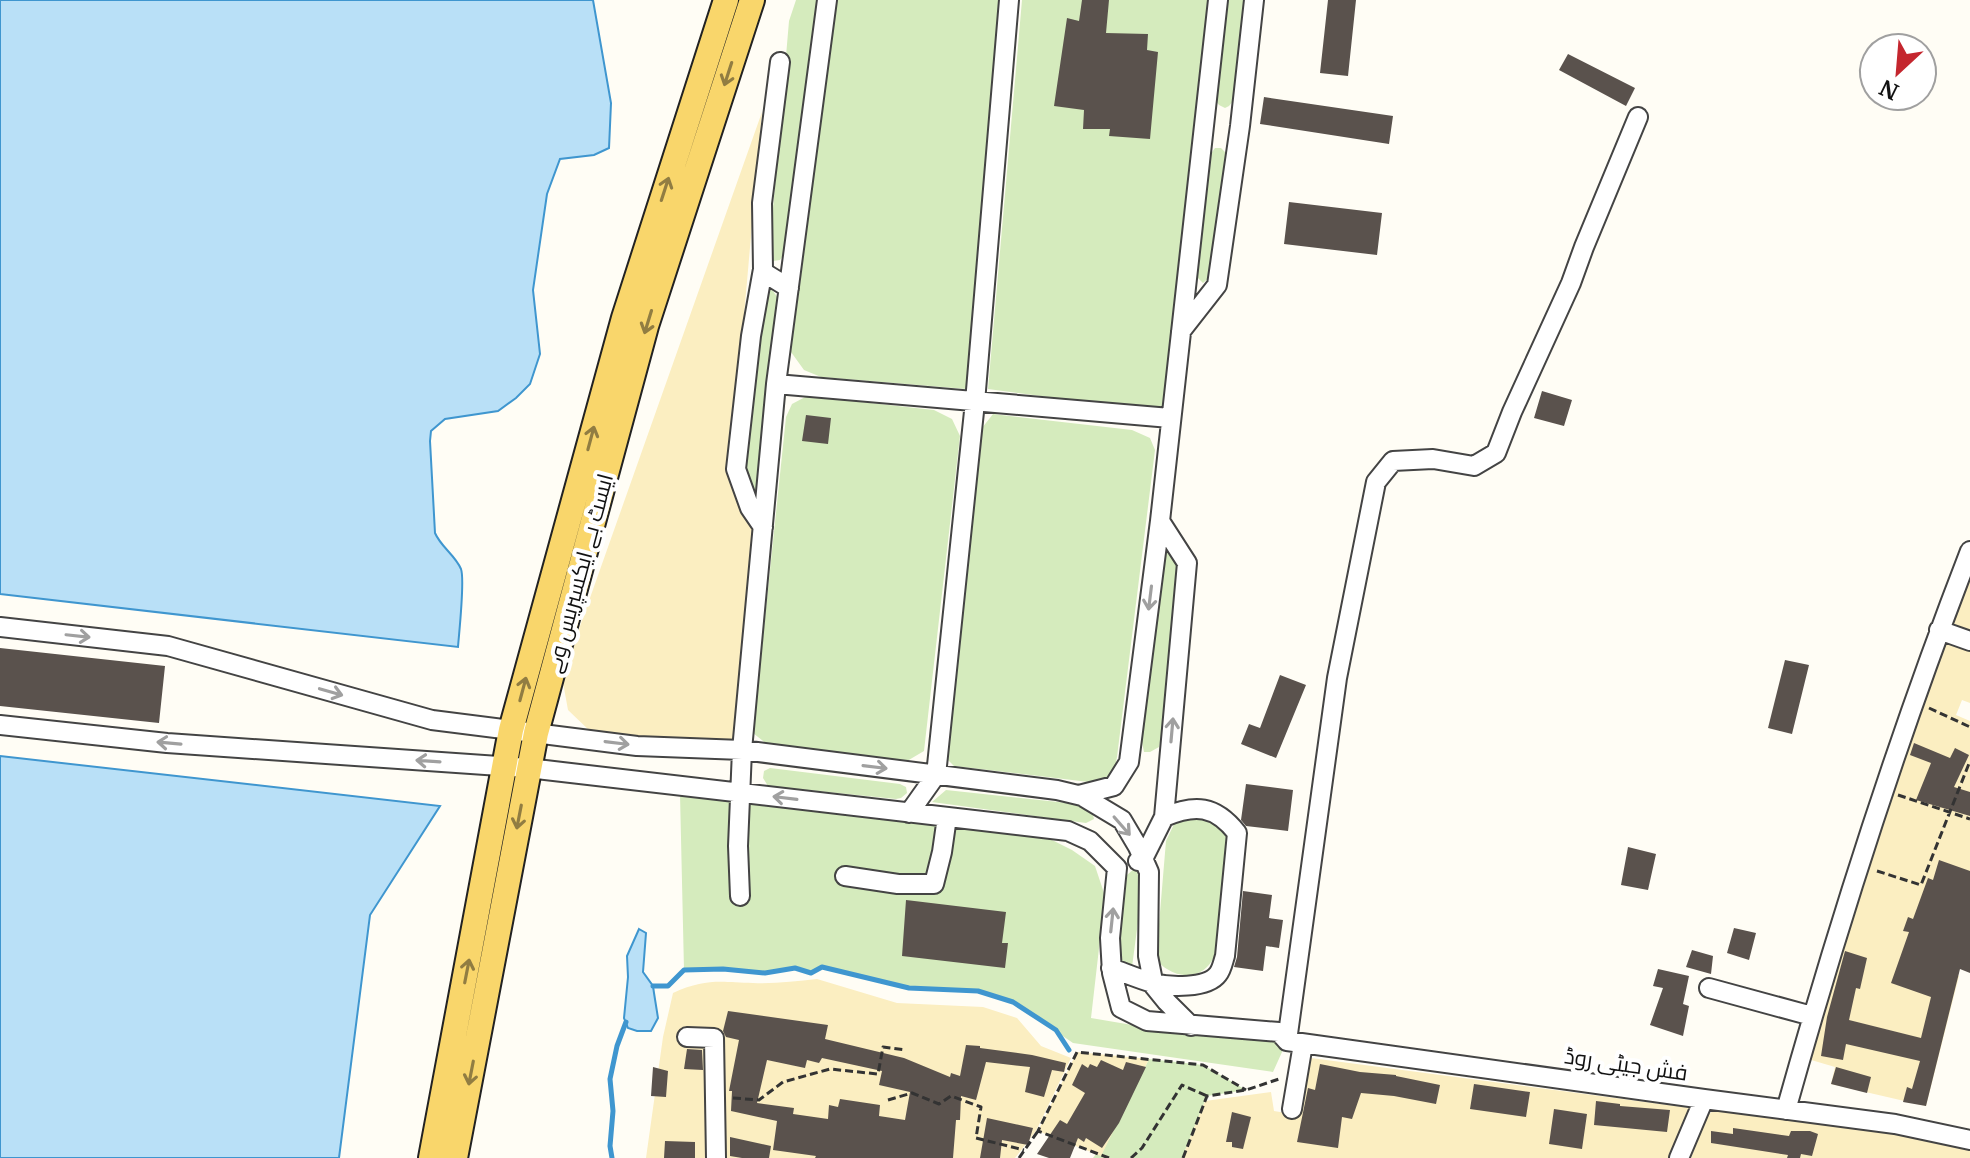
<svg xmlns="http://www.w3.org/2000/svg" width="1970" height="1158" font-family="Merriweather,Cairo,serif">
<style>
.green{fill:#d5ebbd}
.sand{fill:#fbeec1}
.water{fill:#b9e0f7;stroke:#3f96cf;stroke-width:2}
.lines{fill:none;stroke-linecap:round;stroke-linejoin:round}
.stream{stroke:#3f96cf;stroke-width:5}
.building{fill:#5a524d;fill-rule:evenodd}
.minor-casing{stroke:#444;stroke-width:22}
.major-casing{stroke:#222;stroke-width:28}
.path{stroke:#333;stroke-width:3;stroke-dasharray:8 4;stroke-linecap:butt}
.minor{stroke:#fff;stroke-width:18}
.major{stroke:#f9d66b;stroke-width:24}
.oneway{stroke:#917d42}
.oneway2{stroke:#a0a0a0}
.labels{text-anchor:middle;dominant-baseline:central;stroke-width:8;stroke-linejoin:round;paint-order:stroke}
.street-label{font-size:22px;fill:#111;stroke:#fff}
</style>
<rect width="100%" height="100%" fill="#fffdf5"/>
<path class="green" d="M796,0H819L785,253L780,260L773,261L769,255L789,21Z
M837,0H1002L966,389L821,377L804,370L791,352Z
M1022,0H1211L1162,412L988,389Z
M1224,0H1245L1246,8L1233,101L1229,106L1225,108L1219,105L1212,96Z
M1215,148H1221L1227,154L1228,162L1211,276L1203,283L1196,276L1207,159Z
M764,285L773,291L780,301L756,505L741,467Z
M807,396L934,410L952,419L960,436L924,751L902,764L768,745L753,733L786,417L792,404Z
M993,414L1132,430L1150,438L1155,450L1117,757C1114,773 1113,778 1097,783L954,766L948,760L982,428Z
M1172,552L1178,560L1163,730L1159,747L1150,752H1144L1142,742L1162,562L1167,553Z
M770,768L900,784L906,787L907,793L901,798L896,799L768,786L763,778L764,771Z
M946,790L1086,805L1092,811L1094,819L1086,823L932,802Z
M680,794L1006,831L1050,839L1072,850L1095,866L1105,896L1091,1018L1191,1035L1287,1041L1273,1072L1073,1043L1013,1002L978,991L909,988L822,967L811,973L795,968L765,973L723,969L684,970Z
M1192,818C1212,818 1220,818 1228,838L1216,951C1210,974 1187,982 1167,969C1163,967 1160,963 1156,960L1166,841L1176,820Z
M1135,868L1144,876L1132,967L1117,960L1127,875Z
M1149,1059L1203,1065L1246,1090L1207,1096L1182,1158H1093L1096,1154L1101,1155Z"/>
<path class="sand" d="M762,112L735,417L757,534L735,743L592,733L568,710L562,677Z
M1970,551V703L1962,700L1956,715L1970,721V918L1948,972L1959,976L1926,1106L1831,1084L1835,1067L1801,1057Z
M817,979L897,1003L983,1007L1017,1018L1041,1046L1071,1058L1036,1131L1015,1158H646L663,1037L673,993C706,978 720,982 753,983C775,984 796,981 817,979Z
M1077,1052L1149,1059L1101,1156L1038,1131Z
M1311,1058L1691,1108L1673,1158H1182L1205,1101L1271,1092L1274,1111L1298,1115Z
M1724,1102L1970,1140V1158H1691L1708,1115Z"/>
<path class="water" d="M0,0H593L611,103L609,148L594,155L560,159L547,194L533,290L540,354L530,384L516,398L498,411L445,419L431,431L430,441L435,533C441,547 455,555 461,569C465,580 459,633 458,647L0,594Z
M0,756L440,806L370,915L339,1158H0Z
M639,929L646,933L643,972L653,986L654,993L658,1018L651,1031H637L628,1028L624,1018L628,977L627,956Z"/>
<g class="lines">
<path class="stream" d="M653,986H668L684,970L723,969L765,973L795,968L811,973L822,967L909,988L978,991L1013,1002L1056,1030L1069,1050
M612,1158L610,1146L613,1111L610,1079L617,1046L626,1022"/>
</g>
<path class="building" d="M1082,0H1109L1106,33L1148,34L1147,50L1158,52L1150,139L1109,136L1110,129H1083L1084,110L1054,106L1067,18L1079,21Z
M1328,0H1356L1348,76L1320,73Z
M1568,54L1635,88L1626,106L1559,70Z
M1264,97L1393,116L1389,144L1260,124Z
M1289,202L1382,213L1377,255L1284,244Z
M1542,391L1572,400L1564,426L1534,418Z
M806,415L831,418L828,444L802,441Z
M0,648L165,666L159,723L0,706Z
M1785,660L1809,665L1792,734L1768,728Z
M1280,675L1306,685L1276,758L1241,744L1249,724L1260,728Z
M1914,743L1950,758L1955,748L1969,755L1954,787L1970,792V816L1916,800L1931,763L1910,755Z
M1246,784L1293,790L1288,831L1246,826L1241,820Z
M1628,847L1656,854L1648,890L1621,885Z
M1939,860L1970,871V973L1960,969L1926,1106L1903,1102L1907,1087L1912,1089L1920,1061L1846,1044L1843,1060L1821,1056L1827,1017L1845,951L1867,958L1860,989L1856,988L1849,1020L1921,1038L1931,997L1891,983L1909,932L1903,931L1908,917L1913,919L1928,878L1933,880Z
M1243,891L1272,895L1269,918L1283,920L1279,948L1266,946L1263,971L1234,967L1237,957Z
M906,900L1006,912L1002,943H1008L1005,968L902,956Z
M1734,928L1756,933L1749,960L1727,953Z
M1692,950L1713,956L1711,974L1686,967Z
M1658,969L1689,976L1683,1004L1689,1006L1683,1036L1650,1025L1663,988L1653,986Z
M728,1011L828,1025L825,1039L904,1058L950,1077L951,1073L960,1076L966,1045L980,1046V1048L1032,1055L1066,1063L1064,1072L1052,1070L1044,1097L1025,1092L1030,1067L986,1062L976,1100L961,1096L960,1120H956L953,1158H815L816,1156L773,1150L777,1121L731,1111L732,1091H729L739,1040L726,1037L723,1031ZM822,1058L882,1071L879,1085L910,1092L905,1120L879,1116L880,1105L840,1099L838,1107L829,1105L828,1119L793,1114L794,1108L757,1103L767,1060L805,1068L807,1060L819,1063Z
M687,1049L702,1050L703,1070L684,1069Z
M1101,1060L1123,1070L1126,1062L1146,1067L1119,1123L1102,1148L1086,1138L1084,1142L1078,1138L1070,1158H1049L1037,1154L1060,1120L1067,1124L1085,1093L1072,1085L1082,1064L1088,1068L1090,1064L1097,1067Z
M1320,1064L1360,1072L1396,1075V1076L1440,1085L1436,1104L1394,1096L1361,1093L1352,1119L1342,1117L1338,1148L1297,1142L1308,1088L1315,1090Z
M653,1067L668,1071L666,1097L651,1096Z
M1836,1067L1871,1077L1867,1093L1831,1084Z
M1474,1084L1530,1092L1526,1117L1470,1109Z
M1596,1101L1620,1104V1106L1670,1110L1667,1132L1594,1125Z
M1554,1109L1587,1114L1582,1149L1549,1144Z
M1232,1112L1251,1117L1243,1149L1232,1147V1142H1226Z
M987,1118L1033,1128L1028,1145L1002,1140L1000,1158H980Z
M1733,1128L1789,1136L1791,1131H1810L1818,1134L1812,1156L1801,1154L1800,1158H1787L1788,1155L1711,1143V1131L1733,1134Z
M730,1137L771,1146L769,1158H742L730,1156Z
M665,1141L695,1142V1158H664Z"/>
<g class="lines">
<defs>
<path id="minor" d="M780,62L762,203L763,269V272L789,288
M763,269L751,336L736,469L750,508L763,527
M1181,331L1217,285L1240,126L1254,0
M776,384L1170,418
M0,627L168,646L432,720L637,746L742,750L1057,790L1082,796L1122,820L1138,847L1149,872L1148,956L1154,986L1167,1002L1191,1026
M1939,630L1970,641
M0,725L167,743L528,768L1068,831L1090,841L1117,868L1110,938L1112,973L1121,1008L1147,1021L1279,1032L1287,1041L1704,1099L1895,1124L1970,1140
M1079,795L1114,786L1129,762L1160,521L1218,0
M909,813L936,775L975,402L1009,0
M1138,861L1143,859L1164,817L1187,563L1160,521
M845,876L898,884H934L942,852L947,817
M740,896L738,846L742,750L776,384L827,0
M1111,968C1125,973 1139,979 1153,983C1169,987 1207,989 1218,974C1222,969 1223,962 1225,956L1237,833C1215,805 1195,804 1164,817
M1709,988L1812,1016
M687,1037L714,1038L716,1158
M1287,1041L1337,678L1376,482L1393,461L1433,459L1474,466L1496,453L1512,412L1571,283L1584,247L1638,117
M1292,1109L1303,1044
M1786,1110C1839,921 1899,734 1970,551
M1679,1158L1704,1099"/>
<path id="major" d="M431,1158L511,730L624,318L726,0
M455,1158L536,733L646,326L752,0"/>
</defs>
<use href="#minor" class="minor-casing"/>
<use href="#major" class="major-casing"/>
<path class="path" d="M1929,708L1970,727
M1898,795L1970,819
M1877,871L1921,885L1970,761
M733,1098L759,1100L783,1082L830,1069L878,1074L883,1047L906,1050
M888,1100L912,1093L939,1104L951,1096L981,1107L976,1138L1024,1150
M1019,1158L1038,1131
M1109,1158L1038,1131L1077,1052L1203,1065L1246,1090
M1131,1158L1142,1148L1182,1085L1207,1096
M1183,1158L1207,1096L1246,1090L1279,1079"/>
<use href="#minor" class="minor"/>
<use href="#major" class="major"/>
</g>
<defs><path id="oneway-shaft" d="M-6 0H5M1.5-3L5.5 0L1.5 3" fill="none" stroke-width="1.6" stroke-linecap="round" stroke-linejoin="round" transform="scale(2)"/></defs>
<g class="oneway">
<use href="#oneway-shaft" transform="translate(728 74) rotate(108)"/>
<use href="#oneway-shaft" transform="translate(665 189) rotate(-72)"/>
<use href="#oneway-shaft" transform="translate(648 322) rotate(107)"/>
<use href="#oneway-shaft" transform="translate(591 438) rotate(-75)"/>
<use href="#oneway-shaft" transform="translate(523 689) rotate(-75)"/>
<use href="#oneway-shaft" transform="translate(519 817) rotate(101)"/>
<use href="#oneway-shaft" transform="translate(467 971) rotate(-79)"/>
<use href="#oneway-shaft" transform="translate(471 1073) rotate(101)"/>
</g>
<g class="oneway2">
<use href="#oneway-shaft" transform="translate(1150 598) rotate(97)"/>
<use href="#oneway-shaft" transform="translate(78 636) rotate(6)"/>
<use href="#oneway-shaft" transform="translate(331 692) rotate(16)"/>
<use href="#oneway-shaft" transform="translate(1172 730) rotate(-85)"/>
<use href="#oneway-shaft" transform="translate(169 743) rotate(-175)"/>
<use href="#oneway-shaft" transform="translate(617 743) rotate(7)"/>
<use href="#oneway-shaft" transform="translate(428 761) rotate(-176)"/>
<use href="#oneway-shaft" transform="translate(875 767) rotate(7)"/>
<use href="#oneway-shaft" transform="translate(785 798) rotate(-173)"/>
<use href="#oneway-shaft" transform="translate(1122 826) rotate(49)"/>
<use href="#oneway-shaft" transform="translate(1112 920) rotate(-84)"/>
</g>
<g class="labels">
<g class="street-label">
<text transform="translate(579 573) rotate(-75)">ایسٹ بے ایکسپریس وے</text>
<text transform="translate(1626 1064) rotate(8)">فش جیٹی روڈ</text>
</g>
</g>
<g transform="translate(1898 72) rotate(206)"><circle r="38" fill="#ffffff" stroke="#a0a0a0" stroke-width="2"/>
<path d="M0-6L14 30L0 20L-14 30Z" fill="#c4262e"/>
<text y="-12" font-size="22" font-weight="bold" text-anchor="middle" fill="#111111">N</text>
</g>
</svg>
